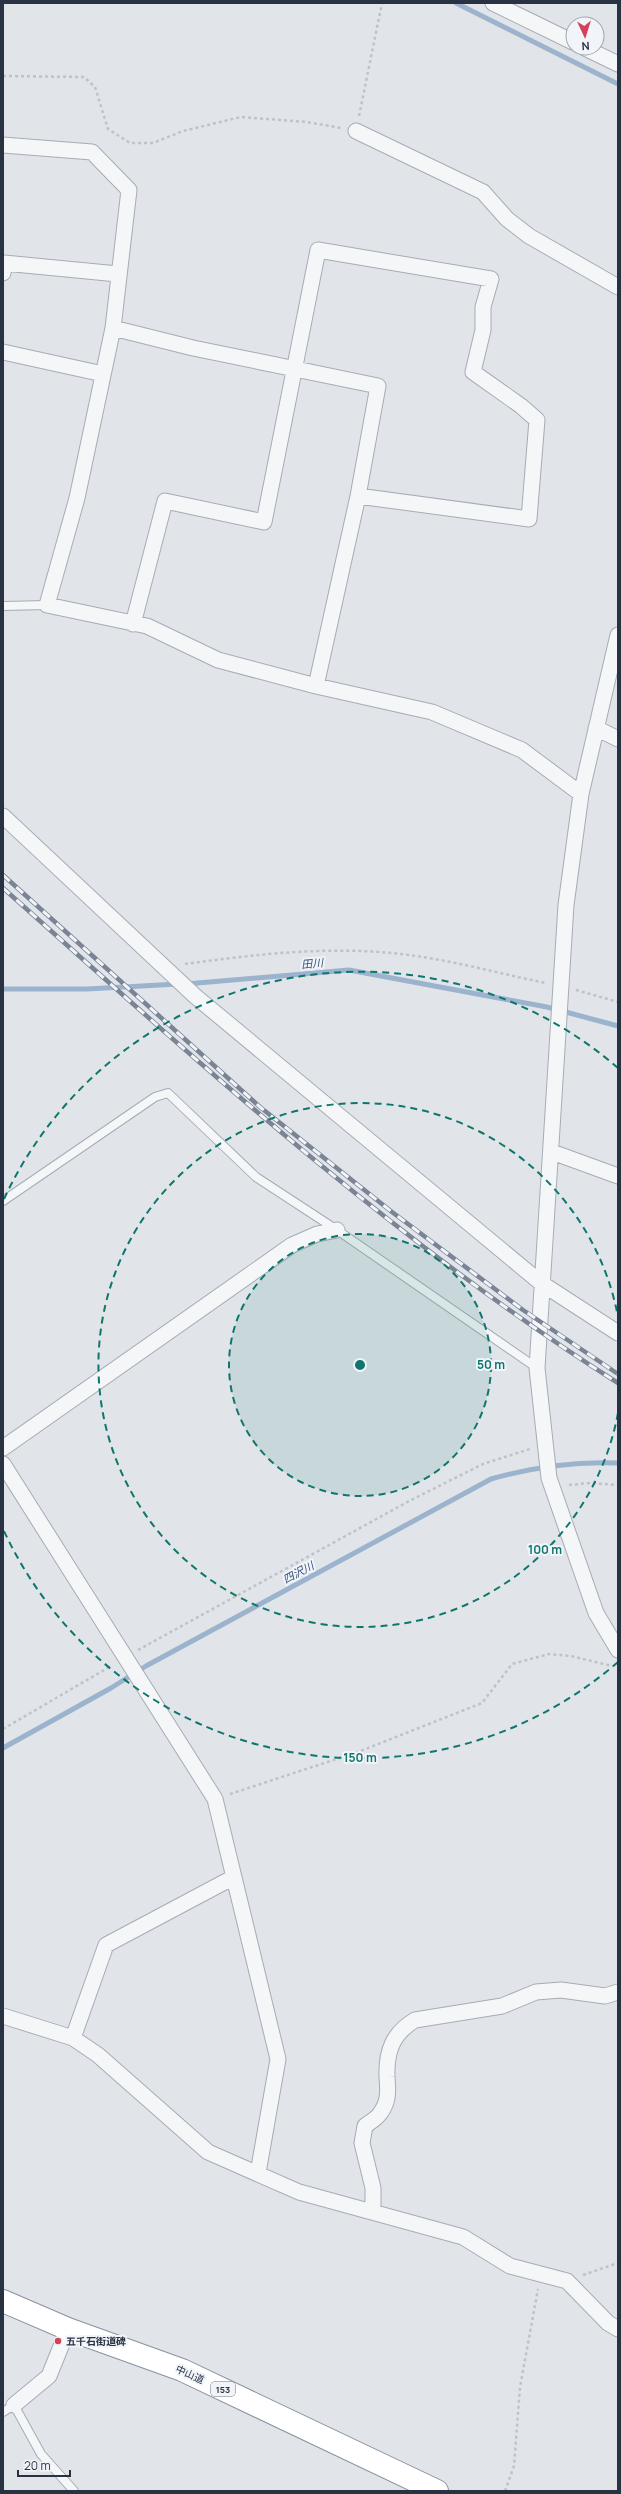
<svg xmlns="http://www.w3.org/2000/svg" width="621" height="2494" font-family="Manrope,'Noto Sans JP',sans-serif">
<style>
.lines{fill:none;stroke-linecap:round;stroke-linejoin:round}
.stream{stroke:#9bb3cc;stroke-width:5}
.service-casing{stroke:#a6acb5;stroke-width:10}
.minor-casing{stroke:#a6acb5;stroke-width:17}
.trunk-casing{stroke:#8892a2;stroke-width:24}
.path{stroke:#bfc3c9;stroke-width:2.5;stroke-dasharray:3 3;stroke-linecap:butt}
.service{stroke:#f4f6f8;stroke-width:8}
.minor{stroke:#f4f6f8;stroke-width:15}
.trunk{stroke:#fff;stroke-width:22}
.rail-casing{stroke:#7a8495;stroke-width:4.5}
.rail{stroke:#f1f4f8;stroke-width:3;stroke-dasharray:9;stroke-linecap:butt}
.ring{fill:none;stroke:#0f766e;stroke-width:2;stroke-dasharray:7 5}
.poi-dot{fill:#d44158;stroke:#f1f4f8;stroke-width:1.5}
.labels{text-anchor:middle;dominant-baseline:central;stroke-width:4;stroke-linejoin:round;paint-order:stroke}
.shield{fill:#f1f4f8;stroke:#656c79;stroke-width:1}
.shield-label{font-size:9px;font-weight:bold;fill:#293243}
.poi-label{font-size:10px;font-weight:bold;fill:#293243;stroke:#f1f4f8;text-anchor:start}
.street-label{font-size:10px;fill:#293243;stroke:#f1f4f8}
.water-label{font-size:11px;font-style:italic;fill:#315179;stroke:#f1f4f8}
.centre{fill:#0f766e;stroke:#f1f4f8;stroke-width:2}
.ring-label{font-size:12px;text-anchor:middle;font-weight:bold;fill:#0f766e;stroke:#f1f4f8;stroke-width:4;stroke-linejoin:round;paint-order:stroke}
</style>
<rect width="100%" height="100%" fill="#e1e5ea"/>
<g class="lines">
<path class="stream" d="M456,3L618,84
M186,984L349,970L547,1007L618,1026
M3,989H87L178,984
M3,1748L111,1688L146,1666L491,1479C533,1467 574,1461 618,1463"/>
<defs>
<path id="service" d="M3,606L47,605
M3,1201L155,1097L168,1093L256,1177L337,1230L537,1368
M3,2412L14,2405L41,2454L74,2491"/>
<path id="minor" d="M493,3L573,42
M585,48L618,64
M356,131L483,192L507,219L529,236L618,287
M3,145L92,152L129,190L113,328
M3,273L4,263L118,274
M3,352L103,374
M133,624L165,501L264,522L318,250L491,279L483,307V330L473,372L521,406L537,420L529,519L358,496
M618,635L581,794L566,905L537,1368L549,1478L596,1613L618,1650
M316,686L358,496L378,386L193,348L113,328L77,498L47,605L147,626L218,660L316,686L432,712L522,750L581,794
M596,728L618,739
M3,816L195,996L541,1283L618,1333
M552,1152L618,1176
M3,1448L292,1245L317,1234L337,1230
M3,1464L215,1799L278,2059L258,2173
M3,2016L73,2038L98,2055L208,2152L299,2192L463,2237L510,2266L567,2281L608,2323L618,2329
M73,2038L106,1945L234,1877
M373,2212V2188L362,2143L365,2126C370,2122 378,2118 381,2112C389,2101 388,2090 387,2077C386,2051 393,2033 415,2020L502,2006L536,1992L561,1990L605,1996L618,1992
M14,2405L49,2376L68,2329"/>
<path id="trunk" d="M3,2301L68,2329L182,2370L437,2491"/>
</defs>
<use href="#service" class="service-casing"/>
<use href="#minor" class="minor-casing"/>
<use href="#trunk" class="trunk-casing"/>
<path class="path" d="M3,76L84,77L95,87L108,129L130,143H153L183,131L241,117L307,122L341,128
M359,116L382,3
M185,964C258,954 334,945 409,955C455,961 501,974 546,983
M576,990L618,1002
M569,1485L590,1483L618,1485
M138,1650L411,1500L483,1464L530,1449
M3,1729L111,1666
M230,1794L358,1752L482,1703L512,1664L549,1654L571,1656L612,1666
M583,2275L618,2263
M505,2491L514,2466L520,2387L538,2289"/>
<use href="#service" class="service"/>
<use href="#minor" class="minor"/>
<use href="#trunk" class="trunk"/>
<defs>
<path id="rail" d="M3,875L260,1107L392,1212L523,1310L618,1374
M3,888C199,1063 395,1242 618,1383"/>
</defs>
<use href="#rail" class="rail-casing"/>
<use href="#rail" class="rail"/>
</g>
<circle cx="360" cy="1365" r="131" fill="#0f766e" fill-opacity=".12"/>
<g class="ring">
<circle cx="360" cy="1365" r="131"/>
<path d="M618 1413A262 262 0 1 1 618 1317"/>
<path d="M618 1662A393 393 0 0 1 4 1531M4 1199A393 393 0 0 1 618 1068"/>
</g>
<circle class="poi-dot" cx="58" cy="2341" r="4"/>
<g class="labels">
<rect class="shield" x="211" y="2382" width="24" height="14" rx="3"/>
<g class="shield-label">
<text x="223" y="2389">153</text>
</g>
<g class="poi-label">
<text x="66" y="2341">五千石街道碑</text>
</g>
<g class="street-label">
<text transform="translate(190 2374) rotate(24)">中山道</text>
</g>
<g class="water-label">
<text transform="translate(312 963) rotate(-5)">田川</text>
<text transform="translate(298 1572) rotate(-28)">四沢川</text>
</g>
</g>
<circle cx="360" cy="1365" r="6" class="centre"/>
<g class="ring-label">
<text x="491" y="1369">50 m</text>
<text x="545" y="1554">100 m</text>
<text x="360" y="1762">150 m</text>
</g>
<rect width="621" height="2494" fill="none" stroke="#293243" stroke-width="8"/>
<g transform="translate(585 36) rotate(176)"><circle r="19" fill="#f1f4f8" stroke="#a1a6b0"/>
<path d="M0-3L7 15L0 10L-7 15Z" fill="#d44158"/>
<text y="-6" font-size="11" font-weight="bold" text-anchor="middle" fill="#293243">N</text>
</g>
<path d="M18 2470v6h52v-6" fill="none" stroke="#293243" stroke-width="2"/>
<text x="24" y="2470" font-size="12" fill="#293243" stroke="#f1f4f8" stroke-width="3" paint-order="stroke">20 m</text>
</svg>
